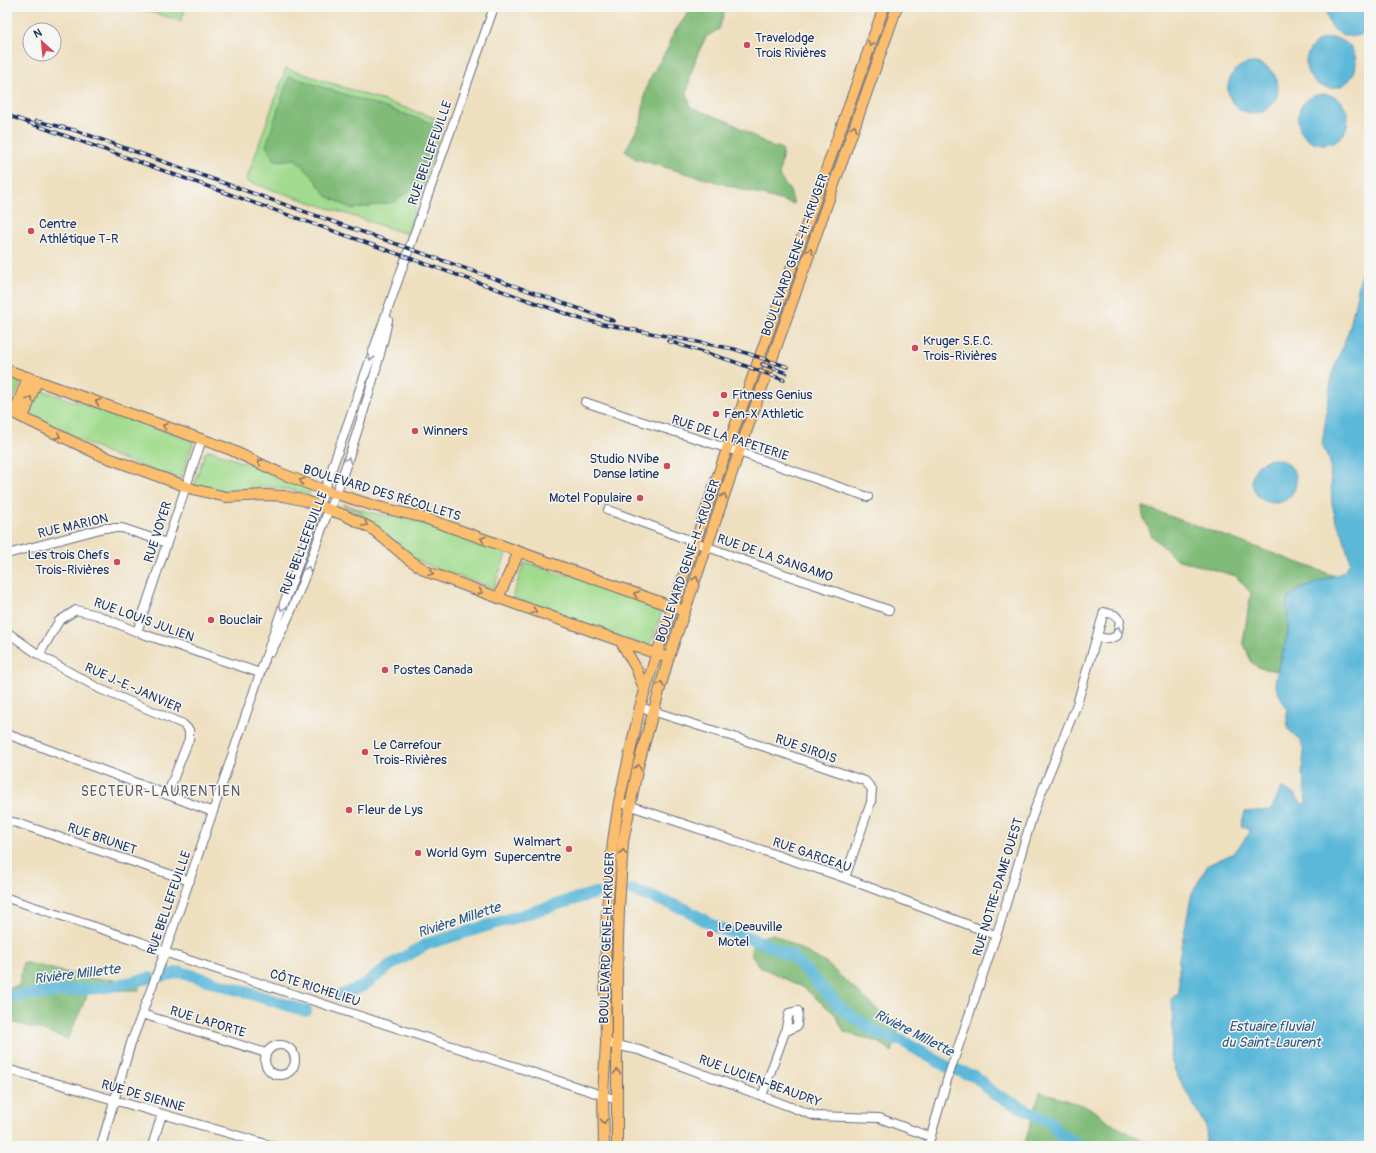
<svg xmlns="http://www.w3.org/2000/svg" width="1376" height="1153" font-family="Pangolin,sans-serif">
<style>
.green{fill:#a1db8d;stroke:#5e8576}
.forest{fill:#80bb78;stroke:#4e756b}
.water{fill:#5bb8d9;stroke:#3b749c}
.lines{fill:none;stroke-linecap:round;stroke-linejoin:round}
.river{stroke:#5bb8d9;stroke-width:12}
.minor-casing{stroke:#656d80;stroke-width:10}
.major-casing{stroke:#656d80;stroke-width:12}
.minor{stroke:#fff;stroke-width:8}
.major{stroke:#fbbe6e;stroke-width:10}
.rail-casing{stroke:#1b2f5e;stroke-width:3.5}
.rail{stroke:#f6f6f2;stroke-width:2;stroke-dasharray:6;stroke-linecap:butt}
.oneway{stroke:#8b7666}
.oneway2{stroke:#8d97ae}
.poi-dot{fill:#d1495b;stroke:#f6f6f2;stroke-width:1.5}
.labels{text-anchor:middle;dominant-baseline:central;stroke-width:3;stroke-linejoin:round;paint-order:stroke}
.poi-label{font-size:13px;fill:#1b2f5e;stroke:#f6f6f2;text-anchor:start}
.street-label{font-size:13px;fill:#1b2f5e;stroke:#f6f6f2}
.neighbourhood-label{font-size:14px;letter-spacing:1px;fill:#5b5662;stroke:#f6f6f2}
.water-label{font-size:14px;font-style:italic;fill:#2e5883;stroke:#f6f6f2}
</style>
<rect width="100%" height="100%" fill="#f6f6f2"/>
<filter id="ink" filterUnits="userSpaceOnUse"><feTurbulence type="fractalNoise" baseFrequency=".025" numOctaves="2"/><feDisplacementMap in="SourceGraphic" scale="8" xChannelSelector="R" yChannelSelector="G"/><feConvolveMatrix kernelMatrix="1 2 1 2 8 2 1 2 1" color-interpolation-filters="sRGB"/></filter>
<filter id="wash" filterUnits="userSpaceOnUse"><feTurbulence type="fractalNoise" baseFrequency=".012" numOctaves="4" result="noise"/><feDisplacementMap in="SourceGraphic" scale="16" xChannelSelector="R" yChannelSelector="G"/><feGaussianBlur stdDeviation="0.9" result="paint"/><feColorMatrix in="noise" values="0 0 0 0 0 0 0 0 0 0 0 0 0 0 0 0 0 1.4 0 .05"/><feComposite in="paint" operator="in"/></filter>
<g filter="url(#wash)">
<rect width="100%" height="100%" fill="#eedfbf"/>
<path class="green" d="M134,7H186L181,21Z
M286,68L444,121L407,234L246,181Z
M7,374L21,380V381L13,403L10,404L7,402Z
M41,390L91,407L128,417L193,441V444L181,477L178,479L119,458L30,417V413L38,392Z
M210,450L311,489L309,495L296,491L278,488L262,487L220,491L196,486L195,482L205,453Z
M343,504L368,512L420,522L504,551L506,554L494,587L492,588L425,564L413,557L371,522L342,509V508L360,515L361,512L343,505Z
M525,563H528L560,574L575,576L661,608L662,611L650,645L647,646L513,598V595L523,566Z"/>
<path class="forest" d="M692,7H726L719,29L706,37L698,53L691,73L687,93L690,107L730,122L774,148L778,147L783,150L779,176L790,191L794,204L636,159L625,151L641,122L645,93L649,80L669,46L672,36Z
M289,76L438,125L415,187L394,202L352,209L327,196L311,175L295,159L276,161L266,146Z
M1142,506L1335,576L1297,591L1287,600L1288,633L1277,671L1260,668L1252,663L1243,642L1251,593L1236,576L1176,559L1152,536L1143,516Z
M773,934L826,963L899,1029L892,1052L880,1043L844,1032L835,1014L804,988L759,966L751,955V949L758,938Z
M23,962L94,979L138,980L139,990L89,991L68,1039L38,1029L7,1021V988L19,986Z
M1040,1092L1088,1107L1119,1128L1154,1146H1024Z"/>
<path class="water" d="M1327,7H1369V29C1352,47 1323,30 1327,7Z
M1306 63a25 25 0 1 1 50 0a25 25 0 1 1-50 0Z
M1228 88a25 25 0 1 1 50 0a25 25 0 1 1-50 0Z
M1298 119a25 25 0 1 1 50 0a25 25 0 1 1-50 0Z
M1369,258V1146H1205L1207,1129L1176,1073L1170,1056L1173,1037L1172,997L1179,994V958L1192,893L1208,865L1234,853L1251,831L1241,826L1245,812L1271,810L1282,787L1294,794L1302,804L1306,803L1304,779L1302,774L1304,751L1301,741L1289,730L1287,723V709L1277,690L1275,681L1288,633L1287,600L1297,591L1344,572L1350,562L1343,535L1336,521L1332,503L1330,462L1322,445L1332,374L1350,327L1361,275Z
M1252 481a22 22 0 1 1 44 0a22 22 0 1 1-44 0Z"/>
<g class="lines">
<path class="river" d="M632,890L685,909L714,926L758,941L792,956L843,1010L875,1032L902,1041L946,1066L976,1077L994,1094L1051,1122L1057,1132L1080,1146
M162,976L181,972L306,1011
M340,996L363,986L389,966L427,944L595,893
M7,997L107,987L150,978"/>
</g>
</g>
<g filter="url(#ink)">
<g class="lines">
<defs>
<path id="minor" d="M585,402L634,419L739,452L868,497
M608,510L754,564L889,610
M7,554L104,528H122L167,543
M7,632L39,655L100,689L183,724L189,730V739L167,795
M137,632L202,439
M271,652C294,611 309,565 325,520C329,508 335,496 340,483C358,431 377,374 388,320
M39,655L59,621L76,610L97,615L137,632L260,673
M640,707L762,746L865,781L872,789L871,802L845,878
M7,734L213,812
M619,802L845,878L995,935
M7,821L17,823L190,881
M7,898L141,942L170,954L617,1100
M142,1014L266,1053
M606,1043L639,1050L815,1116L879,1118L931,1137
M265 1060a15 15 0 1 1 30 0a15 15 0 1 1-30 0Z
M7,1069L273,1146
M762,1096L785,1032L789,1013L798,1011L797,1026L785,1032
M101,1146L131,1043L165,952L283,606L291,585L494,7
M152,1146L162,1114
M928,1146L948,1077L1000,924L1034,811L1077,704L1104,612L1115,615L1120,621L1117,636L1109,639L1097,637"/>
<path id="major" d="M7,370L229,449L280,473L324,490L375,506L425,518L679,609
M7,410L100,455L193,489L226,497L266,495L284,496L306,501L344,515L371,528L408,559L428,572L507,601L663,656
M14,414L28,377
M23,418L37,380
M498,598L519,552
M621,642L636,668L645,691
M604,1146L603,1095L606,1043L605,972L607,909L613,841L619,802L640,707L655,659L727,449L884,7
M617,1146V971L619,909L623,842L638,766L668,660L739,452L897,7"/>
</defs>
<use href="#minor" class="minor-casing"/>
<use href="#major" class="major-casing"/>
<use href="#minor" class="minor"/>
<use href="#major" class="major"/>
<defs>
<path id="rail" d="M7,115L581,319L603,324L734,349L788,367
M36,121L74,130L614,321
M668,341L732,361L784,380
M762,364L786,373"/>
</defs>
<use href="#rail" class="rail-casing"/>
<use href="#rail" class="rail"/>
</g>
<defs><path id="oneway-chevron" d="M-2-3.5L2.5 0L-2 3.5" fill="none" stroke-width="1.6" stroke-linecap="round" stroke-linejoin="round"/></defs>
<g class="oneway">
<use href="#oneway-chevron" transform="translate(871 44) rotate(110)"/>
<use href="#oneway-chevron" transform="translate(854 128) rotate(-70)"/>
<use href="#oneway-chevron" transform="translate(810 251) rotate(-70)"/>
<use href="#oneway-chevron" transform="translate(767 373) rotate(-70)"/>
<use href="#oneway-chevron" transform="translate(30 399) rotate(-71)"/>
<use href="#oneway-chevron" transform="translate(98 402) rotate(-161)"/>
<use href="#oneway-chevron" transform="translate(165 426) rotate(-160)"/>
<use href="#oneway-chevron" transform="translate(58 436) rotate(26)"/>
<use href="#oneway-chevron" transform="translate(260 462) rotate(-153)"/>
<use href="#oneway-chevron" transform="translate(302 481) rotate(-159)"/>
<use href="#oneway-chevron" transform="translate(724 496) rotate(-71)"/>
<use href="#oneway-chevron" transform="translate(365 524) rotate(30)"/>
<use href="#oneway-chevron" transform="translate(483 539) rotate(-160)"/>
<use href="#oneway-chevron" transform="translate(431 573) rotate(25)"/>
<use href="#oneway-chevron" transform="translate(696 579) rotate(-71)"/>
<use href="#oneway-chevron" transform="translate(480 592) rotate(20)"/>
<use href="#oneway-chevron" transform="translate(636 594) rotate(-160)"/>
<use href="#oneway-chevron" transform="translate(534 611) rotate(20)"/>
<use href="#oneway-chevron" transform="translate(661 684) rotate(-74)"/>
<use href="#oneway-chevron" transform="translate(638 767) rotate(-76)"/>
<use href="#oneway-chevron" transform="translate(623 852) rotate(-86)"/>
<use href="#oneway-chevron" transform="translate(617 1072) rotate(-90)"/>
<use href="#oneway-chevron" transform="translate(604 1121) rotate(88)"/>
</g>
<g class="oneway2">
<use href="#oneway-chevron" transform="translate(371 358) rotate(109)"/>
<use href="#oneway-chevron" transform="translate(348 460) rotate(-71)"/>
<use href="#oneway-chevron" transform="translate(308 569) rotate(-69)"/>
<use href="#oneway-chevron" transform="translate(282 608) rotate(110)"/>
<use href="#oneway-chevron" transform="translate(1118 629) rotate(-76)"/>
</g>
</g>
<g class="poi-dot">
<circle cx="747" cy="45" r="4"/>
<circle cx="31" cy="231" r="4"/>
<circle cx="915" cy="348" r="4"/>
<circle cx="724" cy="395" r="4"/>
<circle cx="716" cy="414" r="4"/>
<circle cx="415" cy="431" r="4"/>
<circle cx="667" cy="466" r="4"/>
<circle cx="640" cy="498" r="4"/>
<circle cx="117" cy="562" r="4"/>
<circle cx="211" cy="620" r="4"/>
<circle cx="385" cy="670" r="4"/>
<circle cx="365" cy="752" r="4"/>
<circle cx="349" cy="810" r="4"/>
<circle cx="569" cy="849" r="4"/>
<circle cx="418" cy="853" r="4"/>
<circle cx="710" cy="934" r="4"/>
</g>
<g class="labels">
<g class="poi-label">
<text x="755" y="38">Travelodge<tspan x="755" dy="15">Trois Rivières</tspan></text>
<text x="39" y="224">Centre<tspan x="39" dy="15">Athlétique T-R</tspan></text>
<text x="923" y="341">Kruger S.E.C.<tspan x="923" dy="15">Trois-Rivières</tspan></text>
<text x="732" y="395">Fitness Genius</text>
<text x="724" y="414">Fen-X Athletic</text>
<text x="423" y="431">Winners</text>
<text x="659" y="459" text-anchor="end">Studio NVibe<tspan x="659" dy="15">Danse latine</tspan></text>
<text x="632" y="498" text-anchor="end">Motel Populaire</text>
<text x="109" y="555" text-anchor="end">Les trois Chefs<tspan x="109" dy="15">Trois-Rivières</tspan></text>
<text x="219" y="620">Bouclair</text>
<text x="393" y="670">Postes Canada</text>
<text x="373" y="745">Le Carrefour<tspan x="373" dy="15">Trois-Rivières</tspan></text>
<text x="357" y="810">Fleur de Lys</text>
<text x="561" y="842" text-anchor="end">Walmart<tspan x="561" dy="15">Supercentre</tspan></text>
<text x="426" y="853">World Gym</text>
<text x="718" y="927">Le Deauville<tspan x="718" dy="15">Motel</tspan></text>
</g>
<g class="street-label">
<text transform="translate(430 153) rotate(-71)">RUE BELLEFEUILLE</text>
<text transform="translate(795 255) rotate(-70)">BOULEVARD GENE-H.-KRUGER</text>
<text transform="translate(730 438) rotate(18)">RUE DE LA PAPETERIE</text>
<text transform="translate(382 493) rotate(17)">BOULEVARD DES RÉCOLLETS</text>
<text transform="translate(73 526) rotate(-13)">RUE MARION</text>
<text transform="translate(158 532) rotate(-72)">RUE VOYER</text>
<text transform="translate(304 543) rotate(-69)">RUE BELLEFEUILLE</text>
<text transform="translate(775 558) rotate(19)">RUE DE LA SANGAMO</text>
<text transform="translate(688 561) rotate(-71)">BOULEVARD GENE-H.-KRUGER</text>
<text transform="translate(144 620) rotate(20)">RUE LOUIS JULIEN</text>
<text transform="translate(133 688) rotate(24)">RUE J.-E.-JANVIER</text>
<text transform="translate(806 749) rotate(19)">RUE SIROIS</text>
<text transform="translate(102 839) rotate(19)">RUE BRUNET</text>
<text transform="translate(812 855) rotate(19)">RUE GARCEAU</text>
<text transform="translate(998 887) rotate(-73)">RUE NOTRE-DAME OUEST</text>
<text transform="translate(169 903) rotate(-71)">RUE BELLEFEUILLE</text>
<text transform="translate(607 938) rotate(-88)">BOULEVARD GENE-H.-KRUGER</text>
<text transform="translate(315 988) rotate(18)">CÔTE RICHELIEU</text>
<text transform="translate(208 1022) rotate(17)">RUE LAPORTE</text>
<text transform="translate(760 1081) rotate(20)">RUE LUCIEN-BEAUDRY</text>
<text transform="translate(143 1096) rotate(16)">RUE DE SIENNE</text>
</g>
<g class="neighbourhood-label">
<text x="161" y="791">SECTEUR-LAURENTIEN</text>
</g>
<g class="water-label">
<text transform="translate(459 920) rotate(-18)">Rivière Millette</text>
<text transform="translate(77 974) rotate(-7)">Rivière Millette</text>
<text x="1271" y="1026">Estuaire fluvial<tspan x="1271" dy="16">du Saint-Laurent</tspan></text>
<text transform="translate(914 1033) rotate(27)">Rivière Millette</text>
</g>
</g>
<rect width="1376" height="1153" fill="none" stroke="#f6f6f2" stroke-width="24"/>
<g transform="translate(42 42) rotate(333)"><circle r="19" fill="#f6f6f2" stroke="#9ea6b7"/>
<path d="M0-3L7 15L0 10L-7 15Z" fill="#d1495b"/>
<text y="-6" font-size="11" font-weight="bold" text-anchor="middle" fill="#1b2f5e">N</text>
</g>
</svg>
